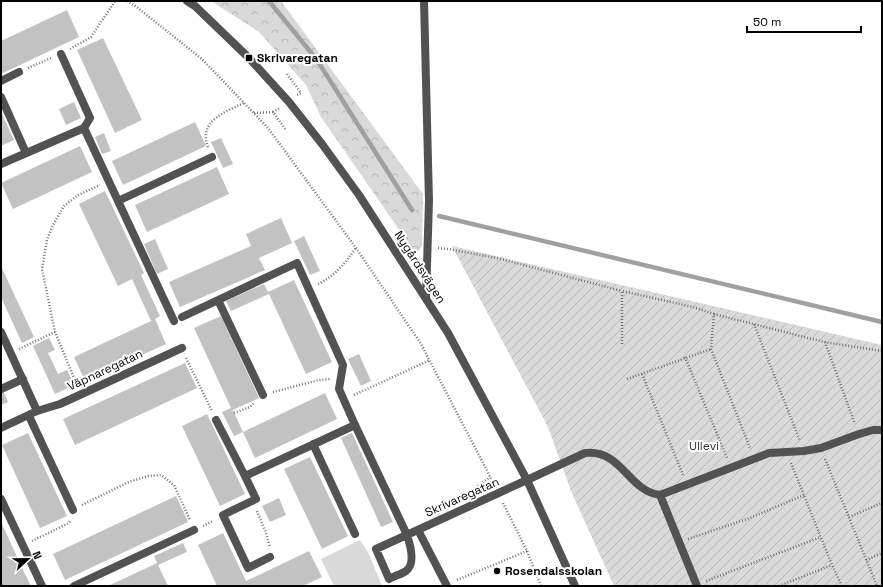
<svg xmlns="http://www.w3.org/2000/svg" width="883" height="587" font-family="'Space Grotesk',sans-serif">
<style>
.green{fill:#d9d9d9}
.forest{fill:url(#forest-crowns)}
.garden{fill:url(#garden-furrows)}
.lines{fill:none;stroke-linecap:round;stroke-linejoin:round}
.stream{stroke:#a0a0a0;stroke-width:4.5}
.building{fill:#c2c2c2}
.path{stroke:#747474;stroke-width:2.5;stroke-dasharray:1 2;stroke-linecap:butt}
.service{stroke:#525252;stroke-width:8}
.minor{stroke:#525252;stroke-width:8}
.tertiary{stroke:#525252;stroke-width:8}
.poi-dot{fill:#000;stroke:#fff;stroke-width:1.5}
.labels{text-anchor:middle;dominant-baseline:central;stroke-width:4;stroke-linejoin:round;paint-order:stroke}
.poi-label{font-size:12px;font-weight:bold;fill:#000;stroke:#fff;text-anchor:start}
.street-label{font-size:12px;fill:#000;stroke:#fff}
.park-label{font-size:12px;fill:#303030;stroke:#fff}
</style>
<defs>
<pattern id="forest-crowns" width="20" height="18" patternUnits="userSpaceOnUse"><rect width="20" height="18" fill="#d9d9d9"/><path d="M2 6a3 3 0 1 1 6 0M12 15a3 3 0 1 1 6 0" fill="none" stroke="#b8b8b8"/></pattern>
<pattern id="garden-furrows" width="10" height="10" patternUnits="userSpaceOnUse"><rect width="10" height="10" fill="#d9d9d9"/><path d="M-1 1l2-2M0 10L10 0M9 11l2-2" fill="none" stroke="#b8b8b8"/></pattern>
</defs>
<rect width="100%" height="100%" fill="#fff"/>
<path class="green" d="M360,540L369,554L382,586H334L321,559Z"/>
<path class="forest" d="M211,1H281L423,194L422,246L416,254L321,117L306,85L259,32Z"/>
<path class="garden" d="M452,246L882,345V586H614L571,491L548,427Z"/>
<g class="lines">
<path class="stream" d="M269,1L317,60L412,210
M439,216L882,322"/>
</g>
<path class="building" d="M67,10L79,37L1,74V41Z
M103,38L142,120L115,133L77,50Z
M74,102L81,118L66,125L59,109Z
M1,112L14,140L1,146Z
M195,122L206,146L123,185L112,161Z
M104,133L111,151L102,154L95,137Z
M221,138L233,164L223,168L211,142Z
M80,146L92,172L13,209L1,183Z
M217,167L229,194L147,232L135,205Z
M105,191L144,273L141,275L160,316L155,319L166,344L85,381L74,357L151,321L132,279L118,286L79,204Z
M281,218L292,243L259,258L265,270L180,307L169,282L251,246L246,234Z
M304,236L320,271L310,275L294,241Z
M155,239L168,269L157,274L144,244Z
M1,266L34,337L22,343L1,297Z
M294,280L332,362L306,374L269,294L231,311L226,301L264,284L268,292Z
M221,316L259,398L233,410L243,432L234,436L222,412L231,408L194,328Z
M49,338L55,350L48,353L58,374L67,370L74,385L55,394L33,346Z
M359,354L371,381L361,386L348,359Z
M185,363L197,388L75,445L63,419Z
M1,386L8,402L1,405Z
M325,393L337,419L255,458L243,432Z
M207,414L245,494L220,506L182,426Z
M28,433L67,516L40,528L2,445Z
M352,433L393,522L381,527L341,438Z
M310,457L348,536L322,549L284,469Z
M176,496L188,522L65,580L53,554Z
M279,498L286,515L270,522L262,506Z
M1,522L25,574L31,586H1Z
M223,533L246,581L309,551L322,577L303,586H217L198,545Z
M183,543L187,552L158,565L168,586H108L157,563L154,556Z"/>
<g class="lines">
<path class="path" d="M127,1L134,5L202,59L268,128L356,248L421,344L494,484
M70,49L91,37L115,1
M28,68L51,58
M287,74L301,93L297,95
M273,112L280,108
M254,113L273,112L286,130
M208,147C198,121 225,112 244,103
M438,248L448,249L497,258L622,291
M318,284C335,276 345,263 356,248
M714,314L824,342L882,351
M754,324L800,441
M825,342L855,424
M622,344V291L693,307L714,314L711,349L750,448
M19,349L55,332
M685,357L727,458
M186,358L212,411
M642,374L683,475
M627,379L711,349
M77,385L55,332L42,269L47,240L53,225L64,206L78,195L100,185
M273,392L319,380L330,379
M354,395L430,360
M234,413L250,407L255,402
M825,459L877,586
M791,463L832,565L842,586
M446,503L474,489L490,477
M503,503L527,551L541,586
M82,505L129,482L148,476L161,475L174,485L190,520
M257,511L266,533L270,547
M849,517L882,503
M203,526L213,521
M688,539L750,518L804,495
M32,541L69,523L70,521
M866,560L882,553
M457,580L527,551
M706,581L821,537
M779,586L832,565"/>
<path class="service" d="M1,389L23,379
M355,425L407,535
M527,480L585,453C622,449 628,491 660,495L769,453L804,451L821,448L859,434L873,430H882
M660,495L697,586
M418,530L447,586"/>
<path class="minor" d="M424,1L429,201L426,297
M61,54L90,118L84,128L174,321
M1,81L19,72
M1,97L26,153
M1,164L84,128
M118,201L212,157
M218,300L263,395
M182,317L297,263L343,365L339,389L355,425L245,476
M1,332L37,411
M29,416L73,510
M216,420L245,476L256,499L223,515L248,568L270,557
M1,428L37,411L60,404L182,348
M313,444L355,534
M1,499L42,586
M407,535C410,544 416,564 406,571C402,574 394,576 389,579L376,549L527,480
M74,586L194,530"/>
<path class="tertiary" d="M187,1L195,6L249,58L289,102L322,144L359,195L448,333L527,480L575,586"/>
</g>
<g class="poi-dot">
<rect x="245" y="54" width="8" height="8" rx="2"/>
<circle cx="497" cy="571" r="4"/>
</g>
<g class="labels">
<g class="poi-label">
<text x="257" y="58">Skrivaregatan</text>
<text x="505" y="571">Rosendalsskolan</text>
</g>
<g class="street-label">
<text transform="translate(420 267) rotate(57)">Nygårdsvägen</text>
<text transform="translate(105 370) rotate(-25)">Väpnaregatan</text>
<text transform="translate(462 497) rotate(-24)">Skrivaregatan</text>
</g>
<g class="park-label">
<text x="704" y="446">Ullevi</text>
</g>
</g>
<rect width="883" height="587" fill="none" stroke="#000000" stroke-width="4"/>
<g transform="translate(28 559) rotate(68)" stroke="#ffffff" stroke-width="3" paint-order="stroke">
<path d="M0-3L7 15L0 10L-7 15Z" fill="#000000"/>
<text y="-6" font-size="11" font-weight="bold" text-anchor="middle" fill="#000000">N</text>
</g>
<path d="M747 26v6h114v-6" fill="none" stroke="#000000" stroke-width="2"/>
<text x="753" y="26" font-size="12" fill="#000000" stroke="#ffffff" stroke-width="3" paint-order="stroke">50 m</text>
</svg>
